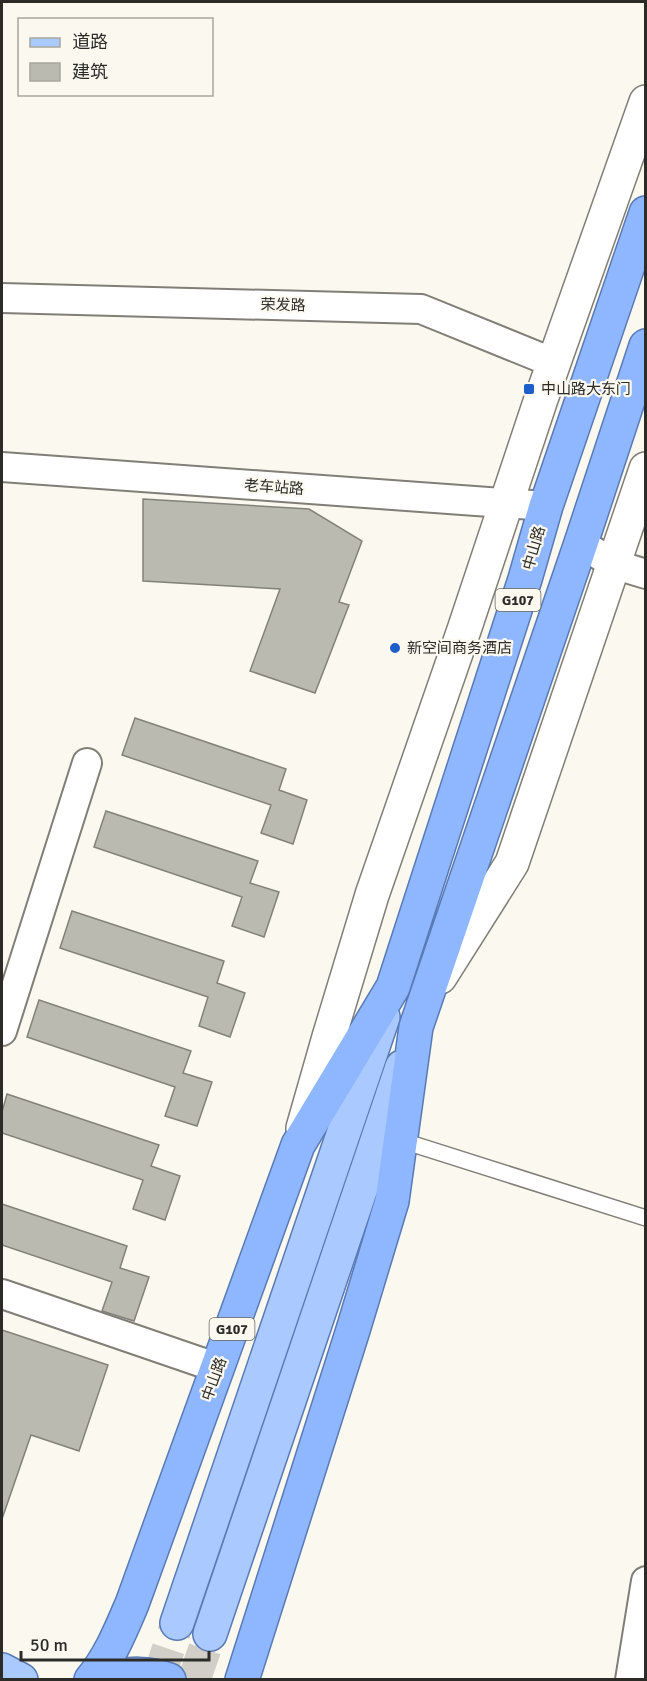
<svg xmlns="http://www.w3.org/2000/svg" width="647" height="1681" font-family="Signika,'Noto Sans SC',sans-serif">
<style>
.building{fill:#bbbab1;stroke:#83827a;stroke-width:1.5}
.lines{fill:none;stroke-linecap:round;stroke-linejoin:round}
.primary-tunnel{stroke:#d1cfc7;stroke-width:33;stroke-dasharray:33 16;stroke-linecap:butt}
.service-casing{stroke:#807e76;stroke-width:18}
.minor-casing{stroke:#807e76;stroke-width:32}
.tertiary-casing{stroke:#807e76;stroke-width:36}
.primary-casing{stroke:#597ab4;stroke-width:36}
.trunk-casing{stroke:#597ab4;stroke-width:36}
.service{stroke:#fff;stroke-width:15}
.minor{stroke:#fff;stroke-width:28}
.tertiary{stroke:#fff;stroke-width:33}
.primary{stroke:#aac9ff;stroke-width:33}
.trunk{stroke:#8eb7ff;stroke-width:33}
.poi-dot{fill:#1e5eca;stroke:#faf8ef;stroke-width:2}
.labels{text-anchor:middle;dominant-baseline:central;stroke-width:4.5;stroke-linejoin:round;paint-order:stroke}
.shield{fill:#faf8ef;stroke:#6a6864;stroke-width:1.5}
.shield-label{font-size:14px;font-weight:bold;fill:#2c2b28}
.street-label{font-size:15px;fill:#2c2b28;stroke:#faf8ef}
.poi-label{font-size:15px;fill:#2c2b28;stroke:#faf8ef;text-anchor:start}
</style>
<rect width="100%" height="100%" fill="#faf8ef"/>
<path class="building" d="M143,499L309,509L362,541L339,602L349,605L315,693L250,671L280,589L143,581Z
M135,718L286,769L279,790L307,800L293,844L261,833L271,805L122,755Z
M106,811L258,861L250,883L279,892L264,937L232,926L242,897L94,847Z
M72,911L224,961L217,983L245,993L230,1037L199,1026L208,997L60,948Z
M39,1000L191,1051L183,1073L212,1082L197,1126L165,1116L175,1087L27,1037Z
M7,1094L159,1145L151,1166L180,1176L165,1220L133,1209L143,1180L2,1133V1112Z
M2,1204L127,1246L120,1268L149,1277L134,1321L102,1311L112,1282L2,1245Z
M2,1330L108,1365L79,1451L31,1435L2,1519Z"/>
<g class="lines">
<path class="primary-tunnel" d="M158,1680L177,1623
M194,1680L210,1634"/>
<defs>
<path id="service" d="M400,1140L646,1218"/>
<path id="minor" d="M2,298L421,309L554,363
M2,467L546,506
M581,543L613,564L646,574
M2,1031L87,763
M2,1294L218,1368
M630,1680L646,1581"/>
<path id="tertiary" d="M440,977L512,863L646,469
M303,1128L329,1037L372,895L464,630L541,399L646,102"/>
<path id="primary" d="M177,1623L383,1017
M210,1634L402,1067
M2,1670L21,1680"/>
<path id="trunk" d="M91,1680C110,1657 120,1632 132,1604L298,1145L393,987L525,579L546,506L646,213
M107,1680C127,1672 150,1673 169,1680
M242,1680L353,1330L392,1201L416,1027L581,543L646,346"/>
</defs>
<use href="#service" class="service-casing"/>
<use href="#minor" class="minor-casing"/>
<use href="#tertiary" class="tertiary-casing"/>
<use href="#primary" class="primary-casing"/>
<use href="#trunk" class="trunk-casing"/>
<use href="#service" class="service"/>
<use href="#minor" class="minor"/>
<use href="#tertiary" class="tertiary"/>
<use href="#primary" class="primary"/>
<use href="#trunk" class="trunk"/>
</g>
<g class="poi-dot">
<rect x="523" y="383" width="12" height="12" rx="3"/>
<circle cx="395" cy="648" r="6"/>
</g>
<g class="labels">
<g class="shield">
<rect x="495.5" y="589" width="45" height="22" rx="4.5"/>
<rect x="209.5" y="1318" width="45" height="22" rx="4.5"/>
</g>
<g class="shield-label">
<text x="518" y="600">G107</text>
<text x="232" y="1329">G107</text>
</g>
<g class="street-label">
<text transform="translate(283 305) rotate(1)">荣发路</text>
<text transform="translate(274 487) rotate(4)">老车站路</text>
<text transform="translate(534 548) rotate(-74)">中山路</text>
<text transform="translate(214 1379) rotate(-70)">中山路</text>
</g>
<g class="poi-label">
<text x="541" y="389">中山路大东门</text>
<text x="407" y="648">新空间商务酒店</text>
</g>
</g>
<rect width="647" height="1681" fill="none" stroke="#2c2b28" stroke-width="6"/>
<rect x="18" y="18" width="195" height="78" fill="#faf8ef" stroke="#a8a69f" stroke-width="1.5"/>
<rect x="30" y="38" width="30" height="9" fill="#aac9ff" stroke="#a8a69f" stroke-width="1.5"/>
<text x="72" y="48" font-size="18" fill="#2c2b28">道路</text>
<rect x="30" y="63" width="30" height="18" fill="#bbbab1" stroke="#a8a69f" stroke-width="1.5"/>
<text x="72" y="78" font-size="18" fill="#2c2b28">建筑</text>
<path d="M21 1651v9h188v-9" fill="none" stroke="#2c2b28" stroke-width="3"/>
<text x="30" y="1651" font-size="18" fill="#2c2b28" stroke="#faf8ef" stroke-width="4.5" paint-order="stroke">50 m</text>
</svg>
